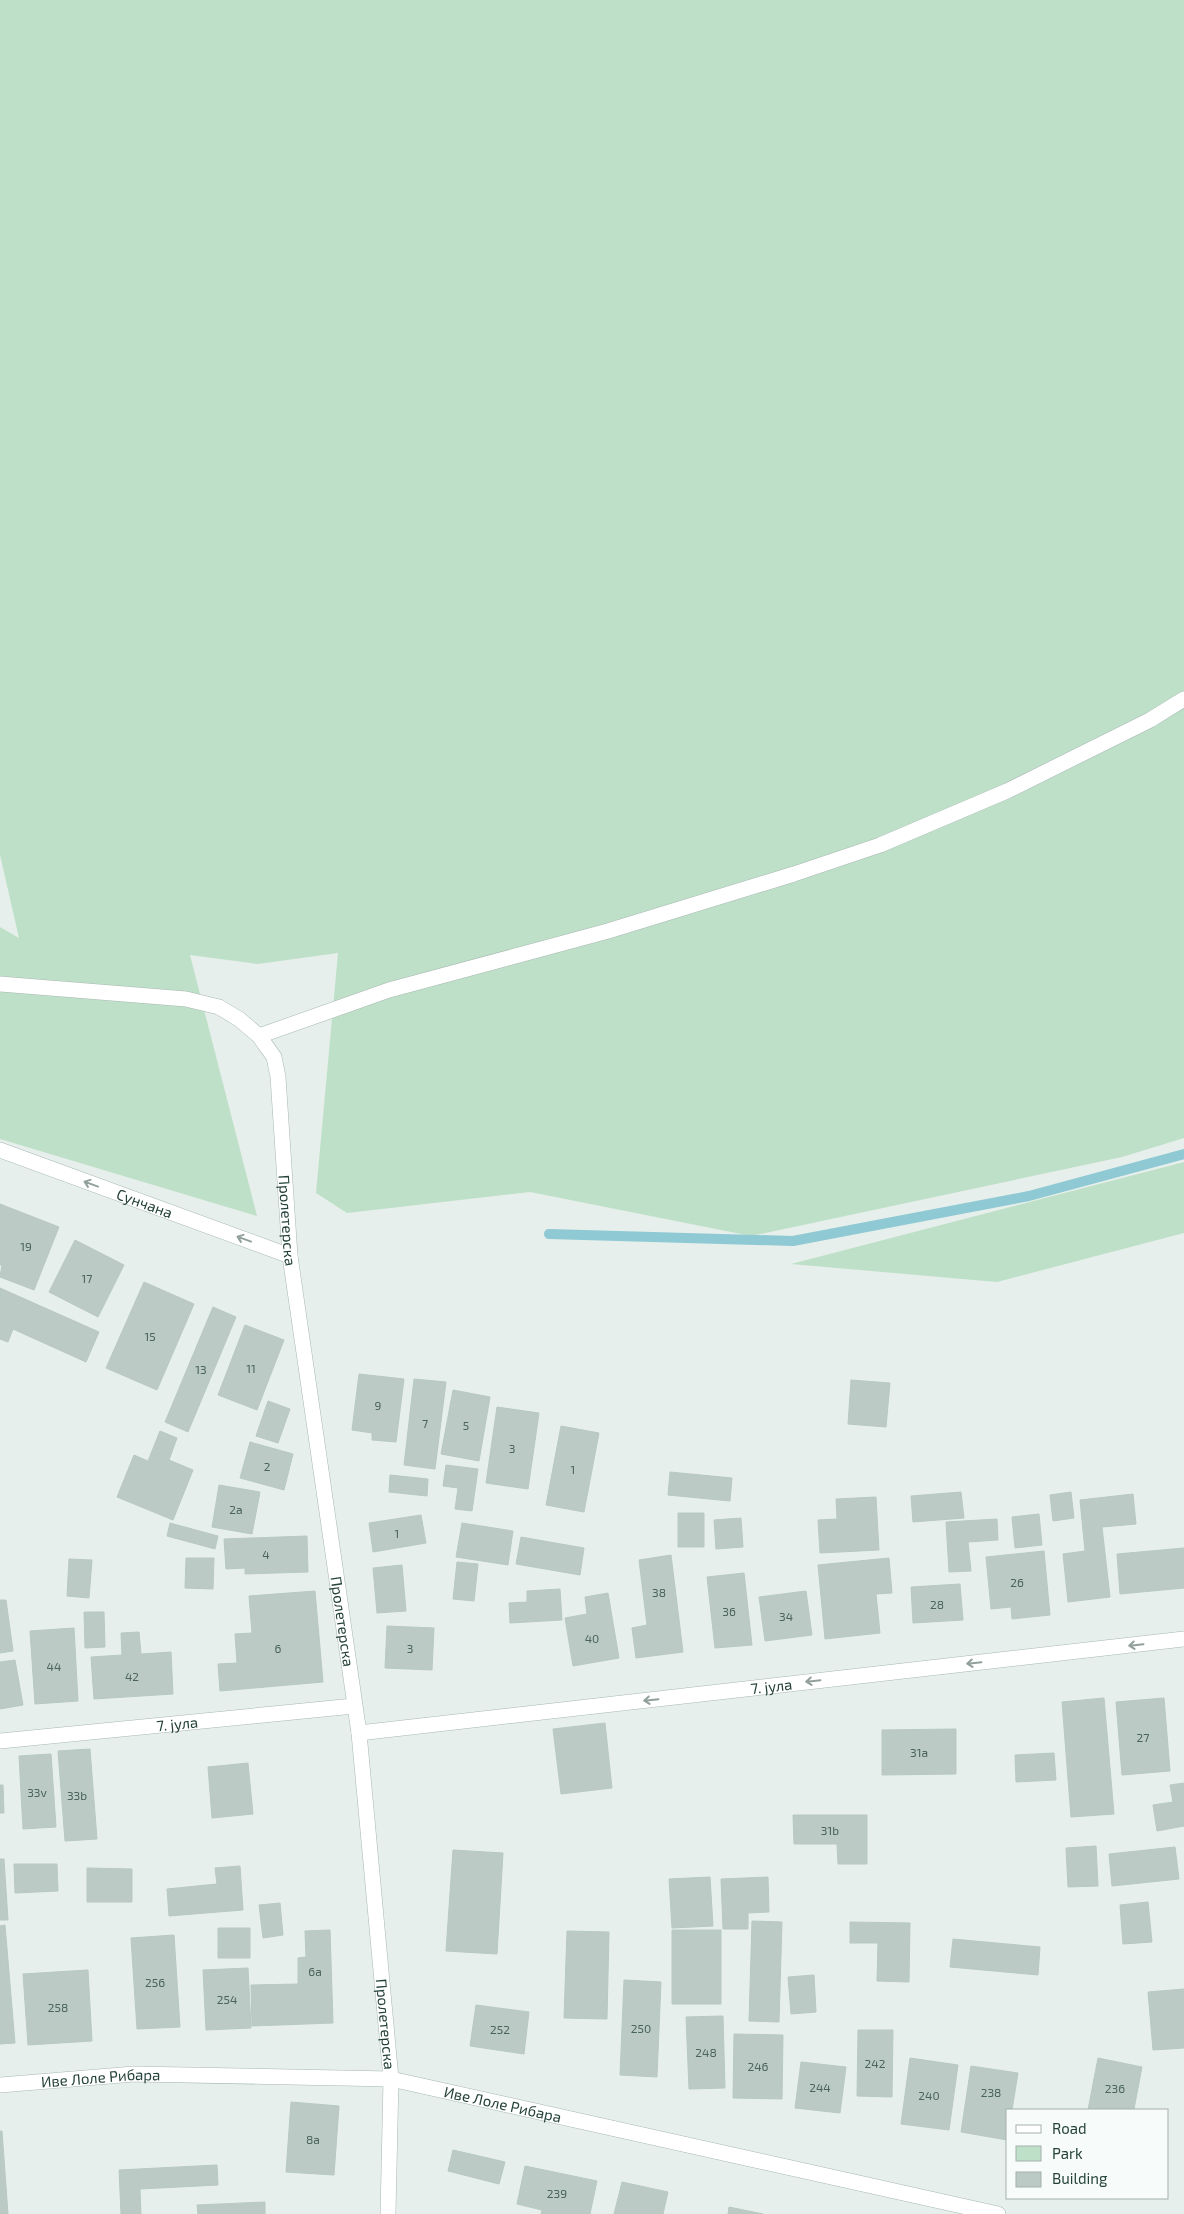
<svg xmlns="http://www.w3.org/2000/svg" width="1184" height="2214" font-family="'Exo 2',sans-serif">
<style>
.green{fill:#bfe0c8}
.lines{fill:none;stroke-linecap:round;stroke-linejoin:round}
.stream{stroke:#8ec9d4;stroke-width:10}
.building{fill:#bbcac4;stroke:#b8c9c2}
.minor-casing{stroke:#a8b8b2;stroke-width:16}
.minor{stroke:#fff;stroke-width:15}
.oneway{stroke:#92a09c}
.labels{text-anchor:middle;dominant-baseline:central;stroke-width:4;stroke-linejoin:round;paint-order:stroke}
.number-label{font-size:12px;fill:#4a645c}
.street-label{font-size:15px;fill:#24423a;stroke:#f7fbf9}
</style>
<rect width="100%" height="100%" fill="#e6efeb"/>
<path class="green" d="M0,0H1184V1138L1122,1157L751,1236L530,1192L347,1213L316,1193L338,953L258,964L190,955L257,1216L0,1139V927L19,938L0,855Z
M1184,1162V1233L997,1282L791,1264Z"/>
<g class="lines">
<path class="stream" d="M549,1234L793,1241L1029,1196L1184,1154"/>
</g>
<path class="building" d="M0,1204L59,1227L34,1290L0,1277L2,1265H0Z
M75,1240L124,1265L98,1317L49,1292Z
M144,1282L194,1304L157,1390L106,1368Z
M0,1288L99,1332L86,1362L13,1329L8,1342L0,1339Z
M213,1307L236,1317L188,1432L165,1422Z
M245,1325L284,1340L257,1410L218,1395Z
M359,1374L404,1379L396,1442L372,1440V1433L352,1430Z
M414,1379L446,1382L435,1469L404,1465Z
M851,1380L890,1383L886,1427L848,1424Z
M453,1390L490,1397L479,1461L441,1454Z
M268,1401L290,1409L278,1443L256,1436Z
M497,1407L539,1413L528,1489L486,1483Z
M561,1426L599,1433L584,1512L546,1505Z
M160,1431L177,1438L169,1460L193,1470L173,1520L117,1497L134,1455L148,1461Z
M250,1442L293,1454L284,1490L240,1478Z
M446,1465L478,1469L472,1511L455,1509L458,1488L443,1486Z
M670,1472L732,1478L730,1501L668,1495Z
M390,1475L428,1479L427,1496L389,1492Z
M219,1485L260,1492L252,1534L212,1527Z
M961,1492L964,1518L913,1522L911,1496Z
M1071,1492L1074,1518L1053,1521L1050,1495Z
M1133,1494L1136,1524L1102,1527L1110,1597L1068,1602L1063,1554L1085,1551L1080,1500Z
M876,1497L879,1550L820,1553L818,1520L837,1519L836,1499Z
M678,1513H704V1547H678Z
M1039,1514L1042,1545L1015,1548L1012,1517Z
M421,1515L426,1543L373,1552L369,1523Z
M741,1518L743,1547L716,1549L714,1520Z
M997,1519L998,1540L968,1542L971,1571L949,1572L946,1522Z
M170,1523L218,1536L215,1549L167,1536Z
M462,1523L513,1531L508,1565L456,1557Z
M307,1536L308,1572L245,1574V1568L226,1569L224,1539Z
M521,1537L584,1548L580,1575L516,1564Z
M1184,1548V1588L1120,1594L1117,1554Z
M1044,1551L1050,1615L1012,1619L1011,1607L991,1609L986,1557Z
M671,1555L683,1652L636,1658L632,1628L647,1625L639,1560Z
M186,1558H214L213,1589L185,1588Z
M889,1558L892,1593L876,1594L880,1633L825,1639L818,1565Z
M69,1559L92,1560L89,1598L67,1596Z
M457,1562L478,1564L474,1601L453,1599Z
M402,1565L406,1611L377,1613L373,1568Z
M744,1573L752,1645L715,1648L707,1577Z
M960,1584L963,1620L913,1623L911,1587Z
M560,1589L562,1620L510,1623L509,1603L527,1602V1591Z
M315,1591L323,1682L220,1691L218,1664L237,1663L235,1634L252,1633L249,1596Z
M806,1591L812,1635L765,1641L759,1597Z
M608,1593L619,1658L573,1666L565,1618L587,1614L585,1597Z
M0,1600H6L13,1651L0,1653Z
M84,1612H104L105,1647L85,1648Z
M387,1626L434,1628L432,1670L385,1668Z
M74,1628L78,1701L35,1704L30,1631Z
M139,1632L141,1654L171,1652L173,1694L94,1699L91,1657L122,1655L121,1633Z
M15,1660L23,1705L0,1709V1662Z
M1104,1698L1114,1814L1071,1817L1062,1702Z
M1164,1698L1170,1771L1122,1775L1116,1702Z
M605,1723L612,1788L561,1794L553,1729Z
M956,1729V1774L882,1775V1730Z
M90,1749L97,1839L65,1841L58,1751Z
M1054,1753L1056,1780L1016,1782L1015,1755Z
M51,1754L56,1827L23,1829L19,1756Z
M248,1763L253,1814L212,1818L208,1767Z
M1184,1783V1826L1157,1831L1153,1805L1173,1802L1170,1785Z
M0,1785H3L4,1813H0Z
M793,1815H867V1864H838L837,1844H794Z
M1096,1846L1098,1886L1068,1887L1066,1848Z
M1175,1847L1179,1879L1112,1886L1109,1854Z
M453,1850L503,1853L497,1954L446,1951Z
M0,1859H4L8,1920H0Z
M14,1864H57L58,1891L15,1893Z
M240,1866L243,1910L169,1916L167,1889L217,1884L215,1868Z
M87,1868L132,1869V1902H87Z
M710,1877L713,1926L672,1928L669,1879Z
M768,1877L769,1912L748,1913V1929H723L721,1879Z
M1148,1902L1152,1942L1123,1944L1120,1905Z
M280,1903L283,1935L263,1938L259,1905Z
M752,1921L782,1922L779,2022L749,2021Z
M850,1922L910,1923L909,1982L877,1981L878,1943H850Z
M5,1925L15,2043L0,2044V1926Z
M218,1928H250V1958H218Z
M330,1930L333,2023L252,2026L251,1985L298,1984V1958L306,1957L305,1931Z
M672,1930H721V2004H672Z
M567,1931L609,1932L607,2019L564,2018Z
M174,1935L180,2027L137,2029L131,1938Z
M953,1939L1040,1947L1038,1975L950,1967Z
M248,1968L251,2028L206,2030L203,1970Z
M88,1970L92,2041L28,2045L23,1974Z
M814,1975L816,2012L791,2014L788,1977Z
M624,1980L661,1982L657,2077L620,2075Z
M1184,1989V2048L1153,2050L1148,1992Z
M476,2005L529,2012L524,2054L470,2046Z
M723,2016L725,2088L689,2089L686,2017Z
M858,2030H893L892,2097L857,2096Z
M734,2034L783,2035L782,2099L733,2098Z
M910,2058L958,2065L949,2130L901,2124Z
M1098,2058L1142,2067L1134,2109L1139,2110H1088Z
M801,2062L846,2067L840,2113L795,2108Z
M971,2066L1018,2073L1012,2110H1008L1007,2140L961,2132Z
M291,2102L339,2106L334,2175L286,2172Z
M0,2131H2L8,2214H0Z
M453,2150L505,2162L499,2184L448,2171Z
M217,2165L218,2185L140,2189L141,2214H121L119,2170Z
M525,2166L597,2181L590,2214H541L542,2210L517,2204Z
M622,2182L668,2192L663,2214H614Z
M265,2202V2214H198L197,2205Z
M729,2207L763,2214H728Z"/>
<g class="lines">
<defs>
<g id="minor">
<path id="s1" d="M0,984L186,999L219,1007L239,1019L259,1036L274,1057L278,1077L290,1256L359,1733L391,2079L388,2214"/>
<path d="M259,1036L389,990L608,931L794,874L880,845L1007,791L1150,720L1184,699"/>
<path id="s2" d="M0,1150L290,1256"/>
<path id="s3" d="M359,1733L1184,1639"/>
<path id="s4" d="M0,1741L354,1706"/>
<path id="s5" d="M0,2085L134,2074L391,2079L998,2214"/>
</g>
</defs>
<use href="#minor" class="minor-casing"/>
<use href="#minor" class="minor"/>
</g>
<defs><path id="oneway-shaft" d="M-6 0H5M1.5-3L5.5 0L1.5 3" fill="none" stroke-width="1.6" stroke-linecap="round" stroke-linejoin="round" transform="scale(1.25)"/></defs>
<g class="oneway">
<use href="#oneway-shaft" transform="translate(91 1184) rotate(-160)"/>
<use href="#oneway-shaft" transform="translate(244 1239) rotate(-160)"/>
<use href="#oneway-shaft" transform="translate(1136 1645) rotate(174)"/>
<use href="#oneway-shaft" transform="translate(974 1663) rotate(174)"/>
<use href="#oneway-shaft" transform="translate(813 1681) rotate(174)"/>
<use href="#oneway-shaft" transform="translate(651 1700) rotate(174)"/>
</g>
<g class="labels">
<g class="number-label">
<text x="26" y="1246">19</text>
<text x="87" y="1278">17</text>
<text x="150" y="1336">15</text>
<text x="251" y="1368">11</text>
<text x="201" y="1369">13</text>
<text x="378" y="1405">9</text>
<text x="425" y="1423">7</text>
<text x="466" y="1425">5</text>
<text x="512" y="1448">3</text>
<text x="267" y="1466">2</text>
<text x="573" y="1469">1</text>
<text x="236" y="1509">2a</text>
<text x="397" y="1533">1</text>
<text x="266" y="1554">4</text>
<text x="1017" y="1582">26</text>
<text x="659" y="1592">38</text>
<text x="937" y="1604">28</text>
<text x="729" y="1611">36</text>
<text x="786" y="1616">34</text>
<text x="592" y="1638">40</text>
<text x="278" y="1648">6</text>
<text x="410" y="1648">3</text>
<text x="54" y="1666">44</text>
<text x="132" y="1676">42</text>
<text x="1143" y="1737">27</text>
<text x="919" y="1752">31a</text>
<text x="37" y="1792">33v</text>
<text x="77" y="1795">33b</text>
<text x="830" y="1830">31b</text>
<text x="315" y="1971">6a</text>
<text x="155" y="1982">256</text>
<text x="227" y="1999">254</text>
<text x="58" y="2007">258</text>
<text x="641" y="2028">250</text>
<text x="500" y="2029">252</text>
<text x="706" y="2052">248</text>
<text x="875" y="2063">242</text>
<text x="758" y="2066">246</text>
<text x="820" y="2087">244</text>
<text x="1115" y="2088">236</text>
<text x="991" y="2092">238</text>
<text x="929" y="2095">240</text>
<text x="313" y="2139">8a</text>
<text x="557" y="2193">239</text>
</g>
<g class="street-label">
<text stroke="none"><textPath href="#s2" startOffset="154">Сунчана</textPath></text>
<text stroke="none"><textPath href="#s1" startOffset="460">Пролетерска</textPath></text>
<text stroke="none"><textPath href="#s1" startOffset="865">Пролетерска</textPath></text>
<text stroke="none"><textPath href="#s3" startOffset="415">7. јула</textPath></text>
<text stroke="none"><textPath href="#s4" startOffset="178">7. јула</textPath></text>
<text stroke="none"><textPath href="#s1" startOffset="1270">Пролетерска</textPath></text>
<text stroke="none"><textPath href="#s5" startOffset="101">Иве Лоле Рибара</textPath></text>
<text stroke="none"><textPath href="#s5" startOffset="506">Иве Лоле Рибара</textPath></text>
</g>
</g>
<rect x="1006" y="2109" width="162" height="90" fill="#f7fbf9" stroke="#a3b1ad"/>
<rect x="1016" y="2125" width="25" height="8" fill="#ffffff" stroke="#a3b1ad"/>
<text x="1052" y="2134" font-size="15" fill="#24423a">Road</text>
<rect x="1016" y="2146" width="25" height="15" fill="#bfe0c8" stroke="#a3b1ad"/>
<text x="1052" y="2159" font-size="15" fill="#24423a">Park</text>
<rect x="1016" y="2172" width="25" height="15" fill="#bbcac4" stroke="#a3b1ad"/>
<text x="1052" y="2184" font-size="15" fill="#24423a">Building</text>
</svg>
